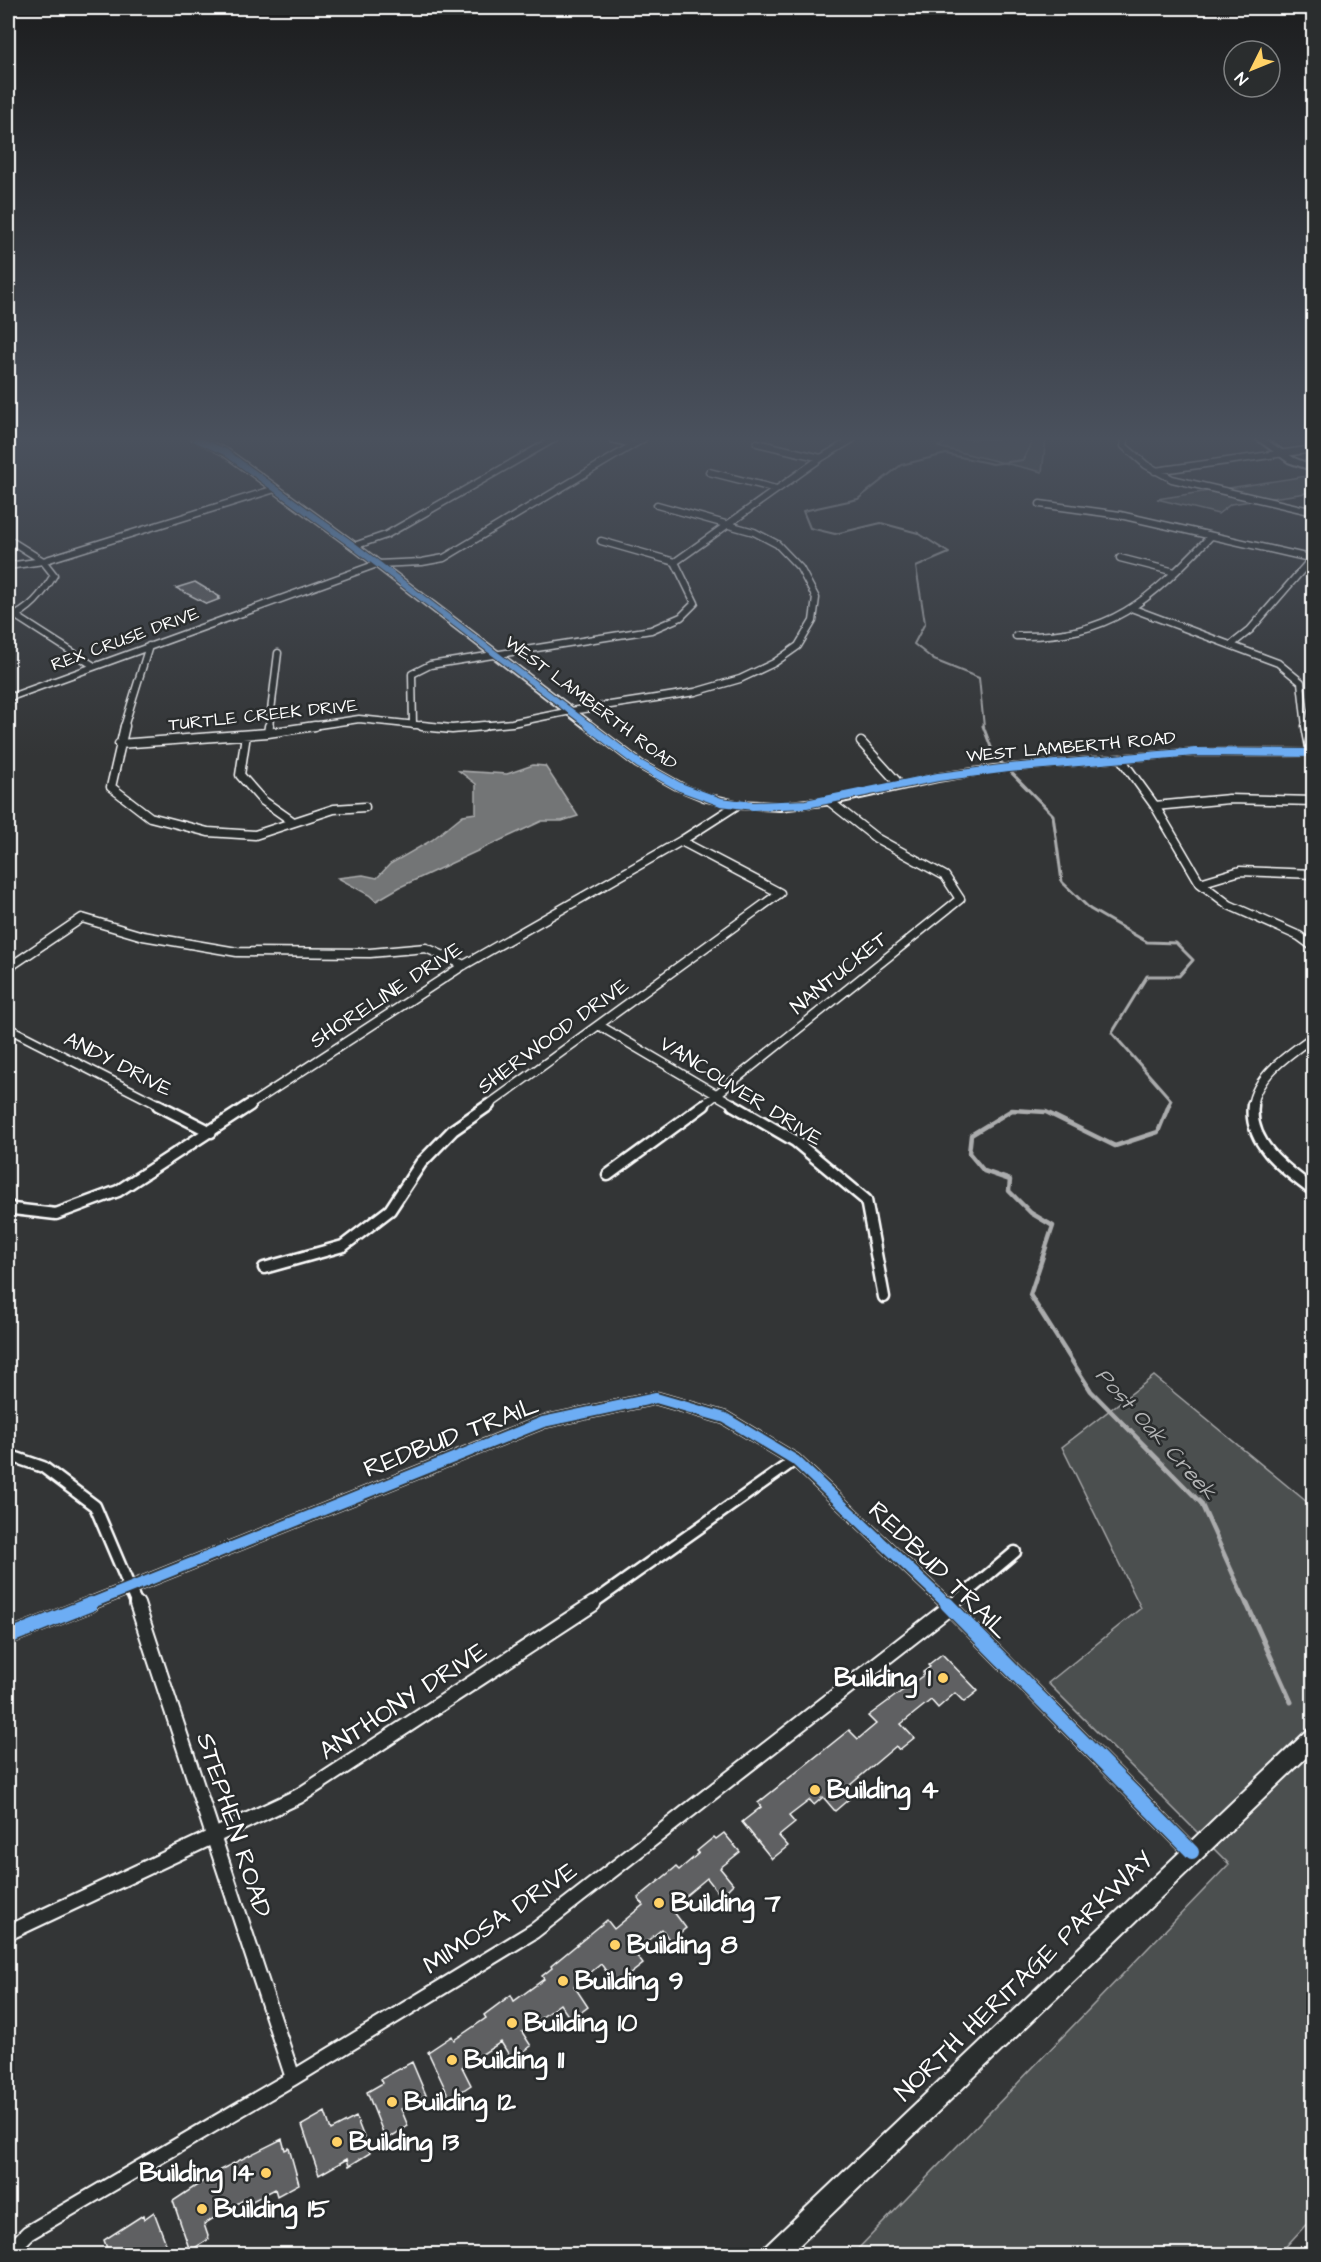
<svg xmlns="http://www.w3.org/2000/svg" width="1321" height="2262" font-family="'Architects Daughter',sans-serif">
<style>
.green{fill:#4c4f50;stroke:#a6a7a8;stroke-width:1.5}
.water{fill:#737576;stroke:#abacad;stroke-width:1.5}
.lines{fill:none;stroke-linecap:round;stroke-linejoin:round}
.stream-far3{stroke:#abacad;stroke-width:2}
.stream-far2{stroke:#abacad;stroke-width:3}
.stream-far1{stroke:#abacad;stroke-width:4.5}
.stream{stroke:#abacad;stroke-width:5}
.building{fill:#5f6162;stroke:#fff;stroke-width:1.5}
.street-far3-casing{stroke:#fff;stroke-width:9}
.street-far2-casing{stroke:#fff;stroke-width:11}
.street-far1-casing{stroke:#fff;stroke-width:15}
.street-casing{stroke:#fff;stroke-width:18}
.secondary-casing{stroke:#fff;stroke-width:4}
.street-far3{stroke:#2a2d2e;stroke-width:6}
.street-far2{stroke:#2a2d2e;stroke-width:8}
.street-far1{stroke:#2a2d2e;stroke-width:10}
.street{stroke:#2a2d2e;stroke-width:14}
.secondary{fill:#2a2d2e;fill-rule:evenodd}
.cycleway-far3-casing{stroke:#2a2d2e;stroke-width:8}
.cycleway-far2-casing{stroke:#2a2d2e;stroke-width:10}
.cycleway-far1-casing{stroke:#2a2d2e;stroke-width:14}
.cycleway-casing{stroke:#2a2d2e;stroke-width:17}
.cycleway-far3{stroke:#6dadf4;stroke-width:6}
.cycleway-far2{stroke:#6dadf4;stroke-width:8}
.cycleway-far1{stroke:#6dadf4;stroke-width:10}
.cycleway{stroke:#6dadf4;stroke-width:14}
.poi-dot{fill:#ffd166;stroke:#2a2d2e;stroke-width:2}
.labels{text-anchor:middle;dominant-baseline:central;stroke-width:5;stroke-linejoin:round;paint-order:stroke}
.far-street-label{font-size:18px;fill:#fff;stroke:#2a2d2e}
.street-label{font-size:21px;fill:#fff;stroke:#2a2d2e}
.water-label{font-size:22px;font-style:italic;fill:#b2b3b4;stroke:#2a2d2e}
.near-street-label{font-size:26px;fill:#fff;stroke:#2a2d2e}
.near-poi-label{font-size:26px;font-weight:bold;fill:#fff;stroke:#2a2d2e;text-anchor:start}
</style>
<rect width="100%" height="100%" fill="#333536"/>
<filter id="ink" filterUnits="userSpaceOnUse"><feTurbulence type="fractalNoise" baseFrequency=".0167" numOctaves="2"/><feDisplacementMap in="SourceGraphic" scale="12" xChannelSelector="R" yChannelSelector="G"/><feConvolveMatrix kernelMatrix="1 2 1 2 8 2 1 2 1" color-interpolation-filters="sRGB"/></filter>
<g filter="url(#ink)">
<path class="green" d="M951,439H1046L1042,472L938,447Z
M1313,475V492L1231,504L1218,514L1157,499Z
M1154,1376L1313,1507V2217L1279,2254H853L1229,1864L1048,1683L1141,1608L1062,1447Z"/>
<path class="water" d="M533,765L545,766L578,816L562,821H542L400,887L376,901L369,895L338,878L363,875L377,878L390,864L432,840L463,815L476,813V784L459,771L507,774Z"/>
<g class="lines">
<path class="stream-far3" d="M984,727L979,678L934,660L914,644L925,623L916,567L949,553L918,533L881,523L835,534L810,528L803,511L858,499L901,465L946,454L993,464L1023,460L1031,444L1029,439"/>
<path class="stream-far2" d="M983,726L994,755L1053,815L1062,882L1090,909L1147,942L1176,943L1193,960L1179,976H1147L1112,1033L1171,1100L1168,1106"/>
<path class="stream-far1" d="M1169,1105L1158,1132L1115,1146L1046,1112L1012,1110L971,1135L969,1153L984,1171L1010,1180L1009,1191L1031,1213L1053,1226L1030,1295L1091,1391L1201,1503L1247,1605"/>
<path class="stream" d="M1247,1604L1291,1702"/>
</g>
<path class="building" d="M195,582L220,597L218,598L220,599L207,604L176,588Z
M942,1654L978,1691L964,1702L955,1693L938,1708L931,1700L901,1724L914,1738L899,1750L896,1746L843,1791L849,1799L835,1811L823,1797L814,1805L810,1800L789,1816L795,1823L779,1836L788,1846L772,1859L742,1822L761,1807L758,1803L849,1730L858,1739L876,1724L868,1716L925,1674L923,1672L930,1667L928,1665Z
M724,1833L740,1852L720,1868L733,1884L721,1896L707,1878L671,1908L686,1928L670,1941L662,1929L634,1952L643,1964L616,1985L601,1964L574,1986L588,2007L571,2020L560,2004L522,2032L531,2046L512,2060L501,2042L462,2067L471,2085L450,2099L428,2052L452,2036L454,2040L486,2018L484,2015L511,1995L514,2001L544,1979L542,1976L552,1968L551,1966L607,1920L614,1929L643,1905L638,1898L676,1867L679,1870L699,1853L697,1851L714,1837L716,1839Z
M412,2062L426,2095L401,2109L408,2126L386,2140L367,2092L383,2083L381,2079Z
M325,2112L331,2130L356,2117L370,2153L349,2166L347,2159L319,2175L302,2125Z
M282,2139L285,2150L289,2148L299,2184L277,2196L275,2189L245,2205L243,2200L204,2224L209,2239L190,2251L173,2201L220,2170Z
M154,2212L170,2254H109L104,2240L143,2215L144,2219Z"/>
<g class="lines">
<defs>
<path id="street-far3" d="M612,439L633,444
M1125,439L1124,446L1146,465L1172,479L1314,512
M757,443L821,458
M1155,471L1314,449
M709,472L776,489
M1040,504L1120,515L1314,559
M8,539L43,561L54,575C42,595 30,610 8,619
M601,541L675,562
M354,546L386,535L554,439
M1120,558L1175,572
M8,566L43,561L275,489
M1131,608L1278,663L1301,682L1306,727
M16,616L94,666
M1016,636C1112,638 1148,601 1211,536
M1231,645L1250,630L1314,556
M8,698L377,564L422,562L444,558L643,439
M413,725L412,674L430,665L651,630L681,617L695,603L675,562L821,458L853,439
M124,727L149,646
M269,727L278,653
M305,727L359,719L436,727
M469,727L512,723L571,711L695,692L740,679L774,663L798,646L813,621L816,598L800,568L777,544L754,532L657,505"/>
<path id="street-far2" d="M125,726L111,787L150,817L208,832L255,835L334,809L365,807
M422,726L452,729L484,726
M1306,726L1311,753
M268,733L269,726
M246,735L240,775L262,800L292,821
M861,742L899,784
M119,744L268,733L315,726
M1121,759L1155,806L1200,883L1229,905L1299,936L1314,947
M1155,806L1229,799L1314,801
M1200,883L1240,871L1314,874
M8,968L82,918L143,936L237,952L370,953L426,948L464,965
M600,1026L736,1106
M8,1028L161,1106
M248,1106L464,965L681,841L737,805
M487,1106L780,893L681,841
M702,1106L960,899L945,876L876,838L829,801
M1252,1106C1256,1075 1291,1053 1314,1036"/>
<path id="street-far1" d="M158,1105L211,1132
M733,1105L795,1141L866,1200L884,1297
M1253,1105C1248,1144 1286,1170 1314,1191
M608,1175L704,1105
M8,1206L13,1209L56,1214L118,1191L250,1105
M264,1268L343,1246L390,1210L421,1163L453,1130L489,1105
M8,1455L43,1467L95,1506L137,1605
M87,1605L543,1422L656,1398L725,1418L795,1460L948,1605
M590,1605L795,1460
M952,1605L1015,1552"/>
<path id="street" d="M137,1604L293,2078
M947,1604L1192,1852
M8,1637L91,1604
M8,1933L299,1796L593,1604
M8,2253L28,2233L293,2078L534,1931L954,1604"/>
<path id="secondary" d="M192,439H202L228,450L357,544L643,762L684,785L710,795L736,801L780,803L833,797L938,774L994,766L1195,749L1314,750V756L1195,755L994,772L938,781L833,804L780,810L736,808L703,800L676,789L635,766L351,548L222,454Z
M1256,439H1265L1294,458L1314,466V471L1288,462Z
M1314,1728V1750L790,2254H763L766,2246L1307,1731Z"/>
</defs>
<use href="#street-far3" class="street-far3-casing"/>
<use href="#street-far2" class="street-far2-casing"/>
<use href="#street-far1" class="street-far1-casing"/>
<use href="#street" class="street-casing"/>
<use href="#secondary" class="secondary-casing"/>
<use href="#street-far3" class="street-far3"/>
<use href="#street-far2" class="street-far2"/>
<use href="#street-far1" class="street-far1"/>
<use href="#street" class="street"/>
<use href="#secondary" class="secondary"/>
<defs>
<path id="cycleway-far3" d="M196,439L225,452L354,546L591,727"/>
<path id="cycleway-far2" d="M589,726L639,764L680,787L721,802L753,806L806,804L938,777L1009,768L1195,752L1314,753"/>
<path id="cycleway-far1" d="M87,1605L543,1422L656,1398L725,1418L795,1460L948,1605"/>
<path id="cycleway" d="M947,1604L1192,1852
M8,1637L91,1604"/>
</defs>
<use href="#cycleway-far3" class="cycleway-far3-casing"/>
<use href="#cycleway-far2" class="cycleway-far2-casing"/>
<use href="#cycleway-far1" class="cycleway-far1-casing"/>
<use href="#cycleway" class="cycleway-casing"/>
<use href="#cycleway-far3" class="cycleway-far3"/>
<use href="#cycleway-far2" class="cycleway-far2"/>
<use href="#cycleway-far1" class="cycleway-far1"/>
<use href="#cycleway" class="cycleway"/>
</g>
</g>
<linearGradient id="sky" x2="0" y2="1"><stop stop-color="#1c1d1e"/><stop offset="0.58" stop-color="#4a515d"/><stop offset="1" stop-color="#4a515d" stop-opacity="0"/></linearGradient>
<rect width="1321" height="756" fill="url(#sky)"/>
<g class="poi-dot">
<circle cx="943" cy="1678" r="6"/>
<circle cx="815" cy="1790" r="6"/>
<circle cx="659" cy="1903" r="6"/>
<circle cx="615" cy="1945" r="6"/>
<circle cx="563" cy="1981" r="6"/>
<circle cx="512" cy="2023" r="6"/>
<circle cx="452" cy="2060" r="6"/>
<circle cx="392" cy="2102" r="6"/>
<circle cx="337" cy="2142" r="6"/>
<circle cx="266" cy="2173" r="6"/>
<circle cx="202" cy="2209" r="6"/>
</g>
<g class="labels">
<g class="far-street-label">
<text transform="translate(125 639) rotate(-20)">REX CRUSE DRIVE</text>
<text transform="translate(591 703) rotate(37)">WEST LAMBERTH ROAD</text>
<text transform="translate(263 715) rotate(-6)">TURTLE CREEK DRIVE</text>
<text transform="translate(1071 747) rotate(-5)">WEST LAMBERTH ROAD</text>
</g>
<g class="street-label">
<text transform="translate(839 973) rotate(-39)">NANTUCKET</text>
<text transform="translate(386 995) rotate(-33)">SHORELINE DRIVE</text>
<text transform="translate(553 1036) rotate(-36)">SHERWOOD DRIVE</text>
<text transform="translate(118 1064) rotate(27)">ANDY DRIVE</text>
<text transform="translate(741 1091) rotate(32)">VANCOUVER DRIVE</text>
</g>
<g class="water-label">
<text transform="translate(1156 1434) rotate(48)">Post Oak Creek</text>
</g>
<g class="near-street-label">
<text transform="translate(451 1437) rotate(-21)">REDBUD TRAIL</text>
<text transform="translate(939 1570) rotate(44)">REDBUD TRAIL</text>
<text transform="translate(403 1701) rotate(-33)">ANTHONY DRIVE</text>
<text transform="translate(234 1825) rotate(72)">STEPHEN ROAD</text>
<text transform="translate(500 1918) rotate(-34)">MIMOSA DRIVE</text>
<text transform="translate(1024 1976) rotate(-44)">NORTH HERITAGE PARKWAY</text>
</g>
<g class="near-poi-label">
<text x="931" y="1678" text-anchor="end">Building 1</text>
<text x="827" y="1790">Building 4</text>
<text x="671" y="1903">Building 7</text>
<text x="627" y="1945">Building 8</text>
<text x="575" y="1981">Building 9</text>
<text x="524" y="2023">Building 10</text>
<text x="464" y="2060">Building 11</text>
<text x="404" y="2102">Building 12</text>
<text x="349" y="2142">Building 13</text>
<text x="254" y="2173" text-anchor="end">Building 14</text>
<text x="214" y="2209">Building 15</text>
</g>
</g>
<rect width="1321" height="2262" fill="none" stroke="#2a2d2e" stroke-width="30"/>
<rect x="15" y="15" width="1291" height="2232" fill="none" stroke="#fff" stroke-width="2" filter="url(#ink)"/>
<g transform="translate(1252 69) rotate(227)"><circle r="28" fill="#2a2d2e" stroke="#7f8182" stroke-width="1.5"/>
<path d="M0-4.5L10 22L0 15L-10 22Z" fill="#ffd166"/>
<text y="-9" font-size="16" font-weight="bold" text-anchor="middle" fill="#ffffff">N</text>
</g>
</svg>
